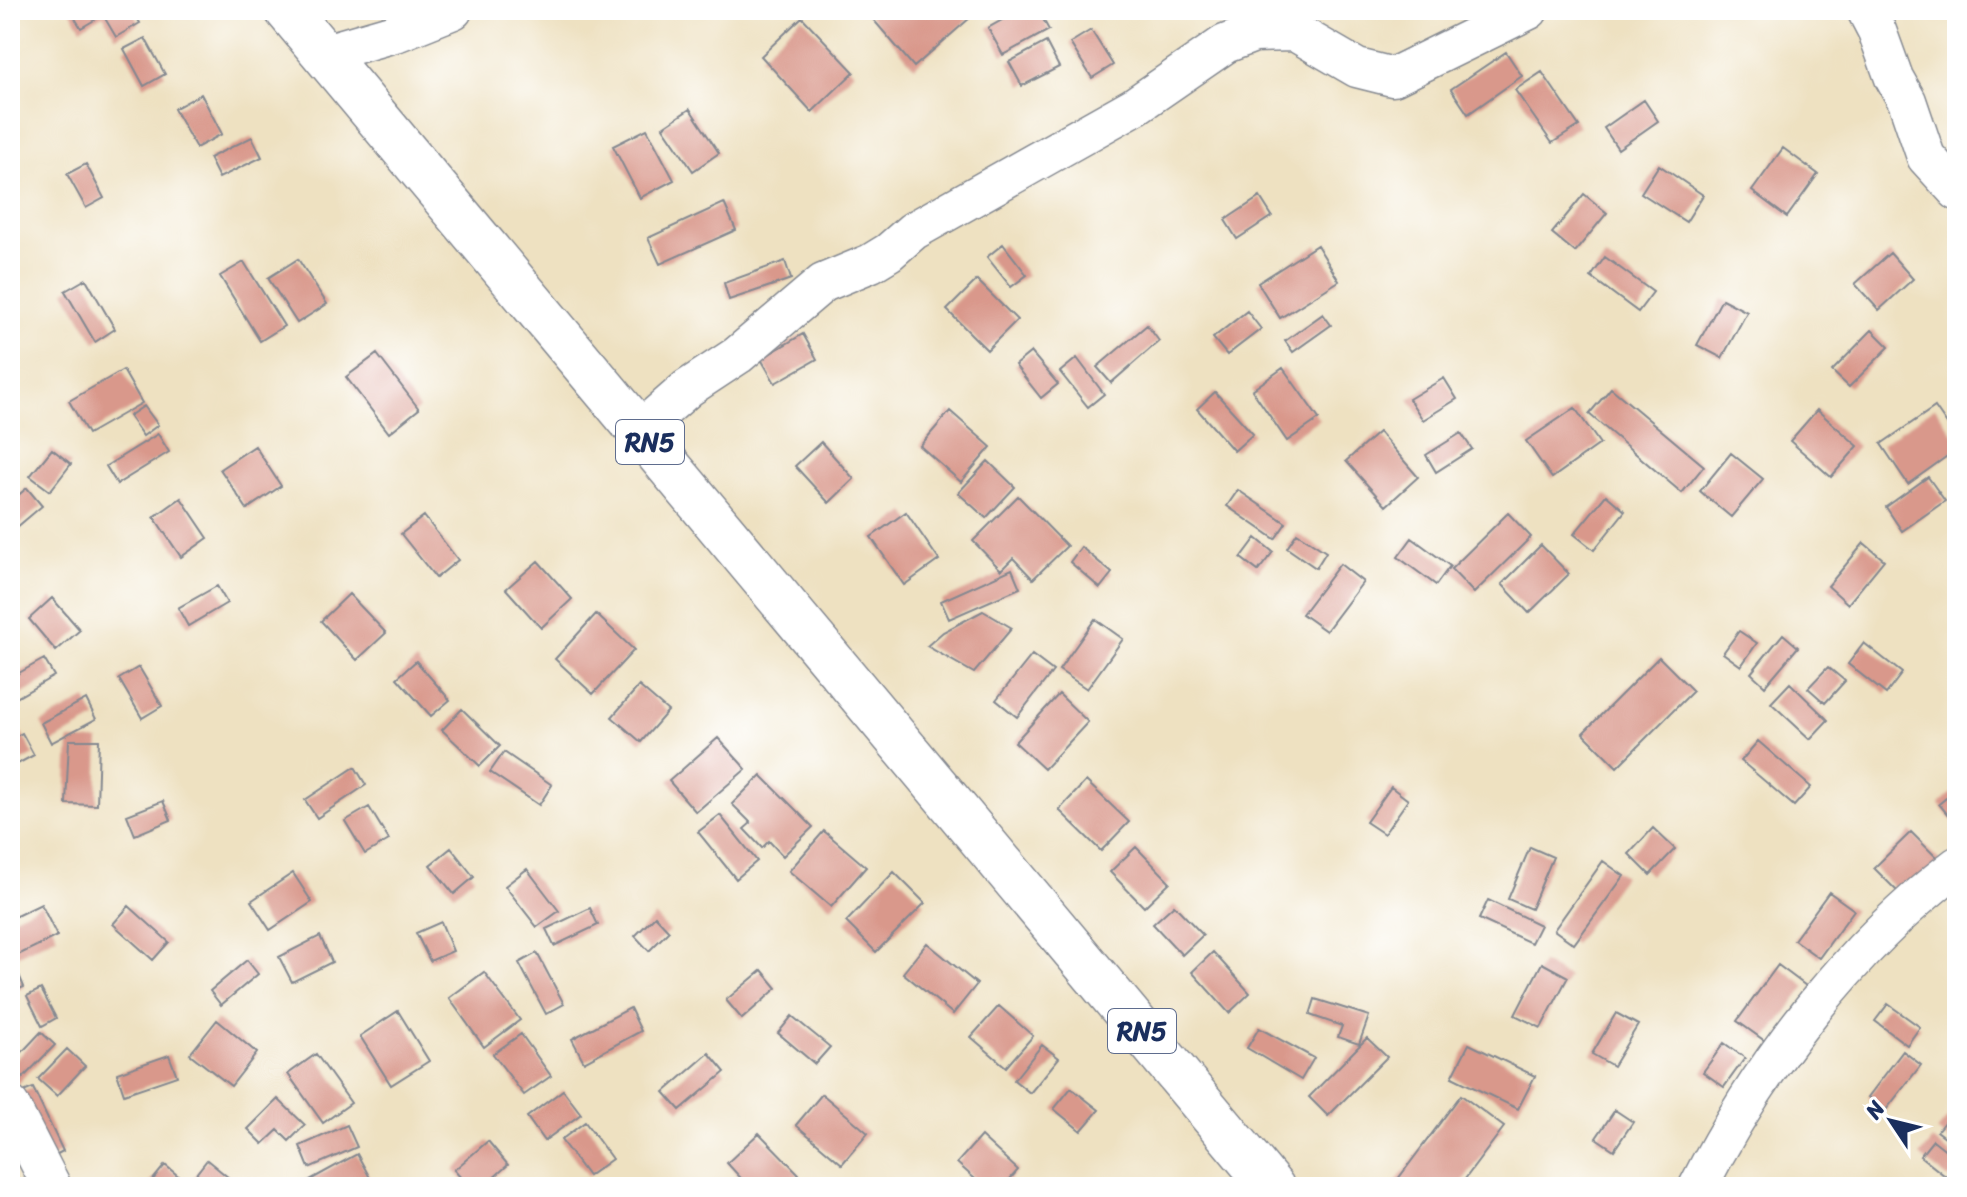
<svg xmlns="http://www.w3.org/2000/svg" width="1967" height="1197" font-family="Sriracha,sans-serif">
<style>
.building{fill:#d9988b}
.lines{fill:none;stroke-linecap:round;stroke-linejoin:round}
.minor-casing{stroke:#848890;stroke-width:41}
.trunk-casing{stroke:#848890;stroke-width:47}
.minor{stroke:#fff;stroke-width:38}
.trunk{stroke:#fff;stroke-width:44}
.labels{text-anchor:middle;dominant-baseline:central;stroke-width:8;stroke-linejoin:round;paint-order:stroke}
.shield{fill:#fff;stroke:#5f6d8e;stroke-width:2}
.shield-label{font-size:26px;font-weight:bold;fill:#1b2f5e}
</style>
<rect width="100%" height="100%" fill="#fff"/>
<filter id="ink" filterUnits="userSpaceOnUse"><feTurbulence type="fractalNoise" baseFrequency=".0125" numOctaves="2"/><feDisplacementMap in="SourceGraphic" scale="16" xChannelSelector="R" yChannelSelector="G"/><feConvolveMatrix kernelMatrix="1 2 1 2 8 2 1 2 1" color-interpolation-filters="sRGB"/></filter>
<filter id="wash" filterUnits="userSpaceOnUse"><feTurbulence type="fractalNoise" baseFrequency=".006" numOctaves="4" result="noise"/><feDisplacementMap in="SourceGraphic" scale="32" xChannelSelector="R" yChannelSelector="G"/><feGaussianBlur stdDeviation="1.8" result="paint"/><feColorMatrix in="noise" values="0 0 0 0 0 0 0 0 0 0 0 0 0 0 0 0 0 1.4 0 .05"/><feComposite in="paint" operator="in"/></filter>
<g filter="url(#wash)">
<rect width="100%" height="100%" fill="#eee1c1"/>
<g id="blocks">
<path class="building" d="M70,10H132L140,23L116,37L103,15L81,28Z
M865,10H979L914,67Z
M1020,10H1038L1049,30L1003,55L988,28Z
M802,17L854,72L812,112L761,56Z
M1091,30L1113,65L1092,78L1070,43Z
M145,38L165,74L144,86L124,49Z
M1046,42L1059,67L1022,86L1009,62Z
M1506,52L1522,76L1468,114L1451,89Z
M1542,72L1579,126L1552,143L1515,90Z
M201,94L222,134L196,148L174,109Z
M1644,100L1658,121L1618,149L1604,128Z
M690,109L719,153L693,171L663,127Z
M647,129L674,180L640,198L613,146Z
M252,137L262,157L219,178L209,158Z
M1783,148L1818,174L1787,217L1752,191Z
M86,164L104,198L86,208L67,174Z
M1659,165L1703,195L1686,222L1641,193Z
M1584,194L1607,213L1575,252L1552,233Z
M1260,197L1272,216L1237,239L1225,220Z
M724,203L736,230L660,264L648,238Z
M1003,244L1027,275L1011,287L987,257Z
M1317,245L1339,281L1280,318L1258,283Z
M1890,253L1913,279L1879,310L1855,284Z
M1605,257L1653,292L1638,312L1591,277Z
M298,259L327,304L297,323L268,278Z
M785,261L791,279L729,300L724,283Z
M244,262L284,326L260,341L220,276Z
M86,279L115,329L95,342L65,291Z
M977,280L1017,320L987,350L947,310Z
M1722,299L1747,312L1722,358L1697,345Z
M1247,311L1261,329L1227,355L1213,338Z
M1323,314L1331,325L1293,352L1285,341Z
M1147,325L1159,341L1111,383L1097,367Z
M1872,330L1889,347L1849,387L1832,371Z
M803,334L817,359L775,383L761,359Z
M1031,352L1058,384L1041,398L1015,365Z
M377,354L419,409L389,433L346,377Z
M1077,358L1104,394L1088,407L1060,372Z
M1283,368L1319,419L1287,441L1252,390Z
M123,370L142,403L88,434L69,401Z
M1444,378L1457,399L1423,420L1409,399Z
M1611,388L1704,466L1682,493L1589,414Z
M1215,392L1253,434L1234,451L1197,409Z
M144,406L158,425L143,436L129,416Z
M1935,407L1957,439V449L1908,484L1881,444Z
M1575,408L1600,444L1552,478L1526,441Z
M1817,410L1858,446L1831,477L1790,441Z
M950,411L991,447L961,482L920,446Z
M1379,432L1418,477L1386,506L1346,461Z
M1461,433L1472,449L1436,472L1426,455Z
M158,434L169,452L117,484L106,466Z
M821,442L854,479L829,503L795,466Z
M255,446L281,486L247,509L220,469Z
M52,449L71,464L50,491L30,476Z
M1731,453L1763,479L1731,517L1700,491Z
M988,461L1015,487L986,518L958,493Z
M1928,477L1945,501L1902,531L1886,507Z
M27,488L42,506L10,533V502Z
M1238,490L1286,523L1275,539L1227,506Z
M1606,495L1625,511L1594,550L1574,534Z
M1018,496L1067,546L1033,579L1013,558L1001,570L973,541Z
M181,498L208,538L181,557L154,517Z
M906,512L939,560L904,585L871,537Z
M1508,513L1531,537L1474,593L1451,569Z
M424,516L458,560L436,578L401,534Z
M1297,533L1326,552L1316,568L1287,548Z
M1256,538L1273,552L1258,571L1241,558Z
M1412,538L1450,566L1436,585L1398,557Z
M1864,543L1884,560L1848,604L1828,586Z
M1541,545L1569,574L1529,613L1502,584Z
M1081,547L1112,573L1100,588L1070,562Z
M538,561L572,599L541,628L506,589Z
M1340,564L1363,582L1326,631L1302,614Z
M1012,569L1020,588L949,619L941,601Z
M217,586L227,603L188,626L178,608Z
M349,594L386,633L357,660L321,621Z
M52,598L80,630L56,651L29,619Z
M983,611L1012,628L974,673L927,646L943,632Z
M596,614L634,650L593,694L555,659Z
M1095,619L1123,639L1087,689L1059,670Z
M1739,631L1757,643L1741,666L1723,653Z
M1783,634L1798,647L1765,686L1751,673Z
M1864,643L1902,673L1886,694L1848,664Z
M1032,655L1053,671L1017,717L996,700Z
M1659,657L1693,691L1617,767L1583,733Z
M44,659L54,676L16,698L10,687V678Z
M416,661L450,700L431,716L397,678Z
M139,667L162,706L142,718L119,679Z
M1828,667L1845,681L1825,703L1808,688Z
M1790,683L1828,720L1810,739L1771,703Z
M639,686L668,711L641,742L612,717Z
M1059,694L1088,722L1044,769L1015,742Z
M86,699L96,719L51,743L41,723Z
M462,709L500,746L480,766L442,730Z
M22,733L34,755L10,768V739Z
M718,738L746,769L696,812L669,781Z
M69,740H99L97,805L66,804Z
M1758,741L1811,787L1794,806L1741,761Z
M504,752L552,785L539,805L490,772Z
M355,767L366,785L317,818L305,800Z
M761,775L813,827L783,856L769,841L762,848L744,829L751,823L732,804Z
M1086,781L1129,822L1101,851L1059,810Z
M1391,787L1408,800L1384,834L1366,822Z
M1957,789V826L1939,804Z
M163,801L171,820L135,835L127,815Z
M369,807L389,840L365,854L345,821Z
M720,815L757,861L736,879L698,832Z
M1653,828L1675,849L1650,875L1629,854Z
M824,831L866,867L831,907L789,871Z
M1911,832L1941,862L1905,899L1874,868Z
M1136,847L1170,882L1144,907L1110,872Z
M1530,847L1553,857L1531,909L1508,899Z
M451,848L474,877L454,894L430,865Z
M1603,861L1624,876L1574,944L1554,930Z
M527,869L559,911L537,927L505,886Z
M894,872L925,903L876,952L846,922Z
M293,873L312,902L270,930L251,901Z
M1829,892L1854,910L1819,958L1794,940Z
M1488,900L1540,925L1531,943L1479,919Z
M41,904L57,936L10,959V919Z
M1174,905L1203,935L1182,955L1153,924Z
M129,906L169,942L153,960L113,924Z
M590,908L598,925L554,946L546,929Z
M655,916L669,931L649,951L635,936Z
M441,922L453,951L430,961L416,933Z
M320,936L332,962L292,982L279,957Z
M927,943L977,984L953,1014L903,973Z
M1213,952L1250,993L1229,1013L1192,972Z
M537,953L564,1004L546,1014L519,963Z
M247,960L258,974L221,1005L210,991Z
M1542,963L1568,977L1541,1028L1515,1015Z
M1778,965L1806,986L1765,1041L1737,1021Z
M762,970L777,988L742,1019L726,1000Z
M484,972L520,1020L484,1047L449,998Z
M19,975L24,987L10,993V978Z
M41,989L56,1018L42,1026L27,996Z
M1315,999L1369,1016L1359,1044L1338,1037L1342,1026L1310,1015Z
M1888,1004L1920,1027L1907,1045L1875,1021Z
M999,1006L1033,1036L1006,1067L971,1037Z
M630,1008L641,1031L584,1062L572,1039Z
M398,1011L429,1061L391,1085L360,1036Z
M1616,1013L1638,1025L1613,1066L1592,1054Z
M792,1016L830,1047L815,1064L778,1033Z
M217,1020L257,1053L231,1086L190,1054Z
M1259,1028L1314,1058L1301,1080L1247,1048Z
M41,1032L55,1045L14,1087L10,1083V1065Z
M521,1034L551,1076L524,1095L493,1054Z
M1367,1038L1387,1057L1328,1116L1309,1097Z
M1724,1043L1745,1058L1724,1087L1703,1072Z
M1469,1044L1535,1076L1518,1109L1452,1077Z
M1042,1045L1059,1058L1030,1093L1014,1080Z
M67,1049L85,1066L57,1096L38,1079Z
M1903,1051L1921,1065L1885,1111L1868,1097Z
M709,1053L725,1072L680,1110L664,1092Z
M316,1054L351,1103L323,1123L288,1074Z
M169,1055L177,1076L124,1094L117,1073Z
M33,1088L63,1151L46,1160L16,1095Z
M1071,1088L1099,1110L1081,1131L1054,1109Z
M563,1090L581,1114L544,1141L527,1117Z
M822,1094L868,1133L842,1164L796,1125Z
M1461,1095L1504,1127L1459,1187H1392Z
M278,1099L305,1125L289,1141L278,1130L263,1144L248,1129Z
M1957,1106V1146L1937,1131Z
M1615,1110L1633,1122L1614,1150L1596,1138Z
M585,1122L612,1159L588,1176L561,1140Z
M347,1125L357,1147L309,1168L300,1146Z
M759,1133L799,1174L786,1187H749L727,1163Z
M981,1136L1018,1170L1003,1187H984L957,1163Z
M1933,1140L1957,1159V1169L1949,1179L1920,1156Z
M488,1141L508,1165L483,1187H469L454,1170Z
M357,1154L375,1187H314L310,1180Z
M207,1160L240,1187H147L165,1165L188,1184Z"/>
</g>
</g>
<g filter="url(#ink)">
<use href="#blocks" fill-opacity="0" stroke="#848890" stroke-width="2"/>
<g class="lines">
<defs>
<path id="minor" d="M1866,10L1877,31L1894,78L1907,101L1926,157L1957,191
M322,54L398,32L453,10
M640,430L688,388L738,355L823,283L871,263L889,252L913,231L1135,106L1225,44L1254,33L1295,32L1357,68L1393,77L1529,10
M10,1105L52,1187
M1698,1187C1758,1068 1850,947 1957,866"/>
<path id="trunk" d="M287,10L1272,1187"/>
</defs>
<use href="#minor" class="minor-casing"/>
<use href="#trunk" class="trunk-casing"/>
<use href="#minor" class="minor"/>
<use href="#trunk" class="trunk"/>
</g>
</g>
<g class="labels">
<g class="shield">
<rect x="616" y="420" width="68" height="44" rx="6"/>
<rect x="1108" y="1009" width="68" height="44" rx="6"/>
</g>
<g class="shield-label">
<text x="650" y="442">RN5</text>
<text x="1142" y="1031">RN5</text>
</g>
</g>
<rect width="1967" height="1197" fill="none" stroke="#fff" stroke-width="40"/>
<g transform="translate(1891 1121) rotate(305)" stroke="#ffffff" stroke-width="6" paint-order="stroke">
<path d="M0-6L14 30L0 20L-14 30Z" fill="#1b2f5e"/>
<text y="-12" font-size="22" font-weight="bold" text-anchor="middle" fill="#1b2f5e">N</text>
</g>
</svg>
